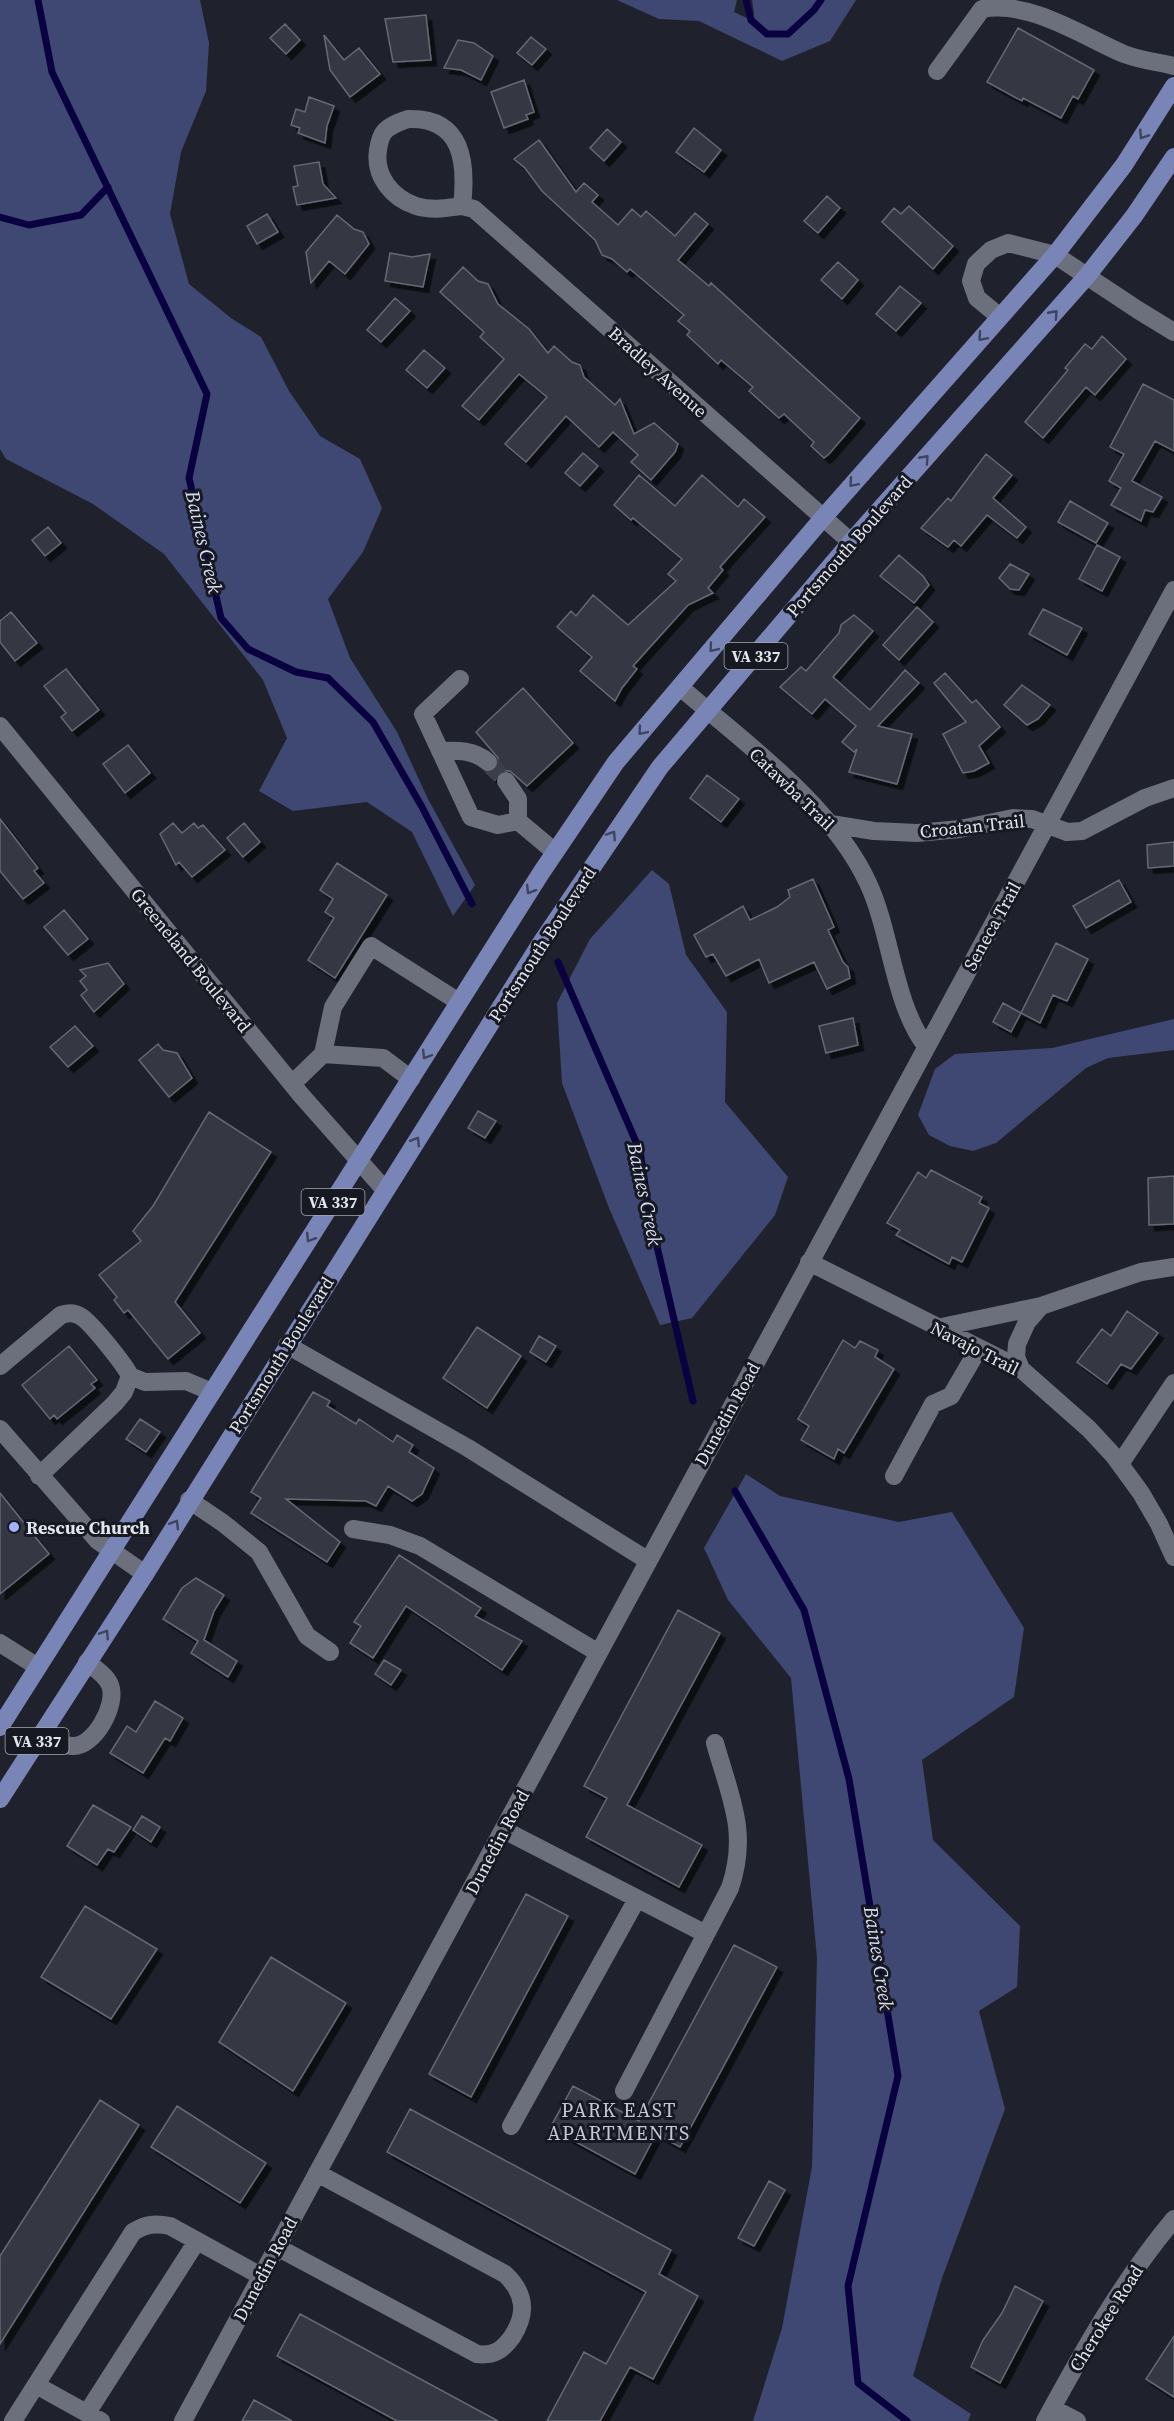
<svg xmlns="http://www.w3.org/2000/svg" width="1174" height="2421" font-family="'Source Serif 4',serif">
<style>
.green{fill:#3f4872}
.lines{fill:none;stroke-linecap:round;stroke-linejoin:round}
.stream{stroke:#0a0240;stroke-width:7}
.building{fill:#353843;stroke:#656875;stroke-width:1.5;filter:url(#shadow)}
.minor-tunnel{stroke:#3c3f49;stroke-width:18;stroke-dasharray:18 9;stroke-linecap:butt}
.minor{stroke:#6c6f7c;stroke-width:18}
.major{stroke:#7a85b7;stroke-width:18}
.oneway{stroke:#3e445e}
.poi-dot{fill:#a2b2fd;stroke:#161822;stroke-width:2}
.labels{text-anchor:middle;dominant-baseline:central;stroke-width:6;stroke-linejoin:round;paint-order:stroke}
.shield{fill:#161822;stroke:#a6a8af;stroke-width:1.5}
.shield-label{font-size:16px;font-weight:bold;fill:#e3e5ec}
.street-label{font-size:18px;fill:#e3e5ec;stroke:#161822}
.poi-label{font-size:18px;font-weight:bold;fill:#e3e5ec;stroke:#161822;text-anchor:start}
.water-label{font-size:20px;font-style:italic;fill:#d7dcf0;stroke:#161822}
.neighbourhood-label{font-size:20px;letter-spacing:1.5px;fill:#c4c7d6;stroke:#161822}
</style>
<defs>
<filter id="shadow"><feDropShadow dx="5.5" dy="5.5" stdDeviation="0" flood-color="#0009"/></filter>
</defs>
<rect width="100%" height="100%" fill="#1f222c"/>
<path class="green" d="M0,0H200L209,43L206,91L181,152L170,214L189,284L231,318L261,337L289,391L320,436L360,459L382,508L363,552L328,599L350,658L397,732L428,799L475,885L453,916L412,832L367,802L293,811L259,791L287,738L263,680L164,554L93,504L6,459L0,449Z
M617,0H737L734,12L751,20L754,14L752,0H856L830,41L782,61L699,21L659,19Z
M652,870L669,884L686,955L727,1012L725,1102L788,1177L775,1215L692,1318L660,1325L609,1208L562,1083L557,1003L590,939Z
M1174,1019V1050L1108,1058L1086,1068L996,1143L973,1151L950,1146L929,1135L918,1115L935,1069L955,1054L1052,1048Z
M746,1474L780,1496L899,1522L952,1512L1024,1628L1014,1697L922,1760L933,1840L1020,1926L1017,1987L979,2011L1005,2109L942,2278L913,2376L971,2414L968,2421H753L782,2328L812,2167L817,1958L791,1678L728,1600L704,1548Z"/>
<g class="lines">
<path class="stream" d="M38,0L52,72L207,394L189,478L221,618L248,649L296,672L328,678L373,722L422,807L472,904
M746,0L751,20L767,34H788L814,10L821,0
M0,217L29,225L81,215L108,187
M558,962L640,1151L649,1212L693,1401
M735,1491L804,1610L849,1779L898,2076L848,2286L858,2383L907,2421"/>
</g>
<path class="building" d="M426,15L431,60L393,62L385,19Z
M285,24L300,40L286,54L270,38Z
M1018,28L1094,70L1078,99L1073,96L1061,118L1023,98L1022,101L987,82Z
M324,35L344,60L359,48L380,74L350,97L330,70Z
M531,37L546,49L532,65L517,53Z
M458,40L474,43L493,56L481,80L461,70L444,68Z
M524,80L534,112L526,115L528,119L504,128L491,92Z
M309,97L334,106L327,126L325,143L298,133L300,128L291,125L296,109L305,112Z
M694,128L721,150L704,172L676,152Z
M607,129L621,142L604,161L590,148Z
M539,140L576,192L584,183L598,195L592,202L618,225L632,209L641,217L646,211L675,236L695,213L708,224L678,260L709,286L711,283L860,418L829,454L824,458L811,446L814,442L784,414L779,418L749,391L753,387L721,360L718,364L687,335L690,331L678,321L684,315L630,269L627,272L612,259L602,255L595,240L542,191L525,168L514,159Z
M319,162L323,184L336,198L297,205L293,187L298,186L294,166Z
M827,196L840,208L818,233L804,221Z
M909,206L953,246L933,269L882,222L894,208L901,214Z
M267,214L278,232L257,244L247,226Z
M337,215L354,229L363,232L369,244L345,274L329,261L311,283L306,252Z
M390,253L412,257L430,254L423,287L385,281Z
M838,262L858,280L842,299L821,280Z
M463,267L478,281L488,284L498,304L529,329L548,353L554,346L572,362L580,365L584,377L615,405L620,399L634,434L654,423L678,444L675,452L651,480L631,462L638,455L613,432L599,447L566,416L526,462L505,444L547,397L519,374L479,420L462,406L504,359L480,337L484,332L440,292Z
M900,286L921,303L896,331L876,314Z
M395,298L410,311L381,342L367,330Z
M1102,336L1126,359L1095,395L1086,387L1043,438L1025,422L1068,370L1065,368L1085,344L1092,349Z
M424,350L445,368L427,388L406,370Z
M1143,384L1174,400V451L1155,441L1132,481L1162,497L1153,512L1145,510L1141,521L1111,505L1121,488L1109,481L1124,454L1110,447Z
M583,453L598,466L580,486L565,473Z
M986,454L1012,475L993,498L1026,527L1017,538L987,515L961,546L954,540L948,547L921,528L948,498L951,501Z
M639,475L675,506L702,475L738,507L744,499L765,517L720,567L723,570L708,588L713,593L688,605L633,666L637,669L622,688L615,701L580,671L592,657L557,627L571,611L576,616L593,595L628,625L676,581L668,574L682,559L633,518L631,520L614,505Z
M1070,501L1108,523L1096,543L1058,522Z
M48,527L61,543L45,556L32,540Z
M1097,545L1120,557L1102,591L1079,579Z
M899,555L923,576L929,585L914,603L880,576Z
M1010,564L1029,574L1019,590L1010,589L999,578Z
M917,607L933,622L899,660L883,645Z
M1043,609L1082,628L1067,655L1029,634Z
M11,612L37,643L15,661L0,642V621Z
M854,615L873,631L833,677L870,710L905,670L919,683L878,726L912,734L897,784L849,772L857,749L854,752L842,742L856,726L825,699L812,714L780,687L801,667L806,671L839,633L841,625Z
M66,669L99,710L72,731L61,717L66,713L44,686Z
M945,673L972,703L976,700L1000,727L979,746L989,763L974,771L963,773L943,734L966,722L934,683Z
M1022,685L1050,705L1038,719L1027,725L1004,705Z
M523,688L573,743L527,786L510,771H500L495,780L487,773L497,769L498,758L476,732Z
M128,745L150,773L125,793L103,764Z
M707,775L739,799L721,822L690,798Z
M0,819L38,868L34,871L44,883L23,899L0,871Z
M173,823L182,833L194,823L198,828L203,825L225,850L192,877L179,862L176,865L160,834Z
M244,823L260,842L243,857L227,838Z
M1174,842V866L1148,868L1147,845Z
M337,863L387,895L335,978L308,960L334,918L325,912L333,899L320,890Z
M813,879L834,927L828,930L843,962L848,967L850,978L827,989L814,962L769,983L759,959L726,976L713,954L706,957L694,935L743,906L750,920L777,907L790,897L788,890Z
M1119,880L1131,902L1086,928L1073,906Z
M64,910L88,939L68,955L44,927Z
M1056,943L1088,959L1067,1001L1053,995L1040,1023L1021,1013Z
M108,963L124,984L94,1012L81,995L87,990L80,981L86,976L80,970Z
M1003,1003L1021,1013L1011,1032L993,1022Z
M853,1018L858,1045L826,1053L819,1026Z
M75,1026L93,1046L68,1067L50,1047Z
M158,1044L163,1050L177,1053L192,1078L169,1097L139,1060Z
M478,1111L496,1121L485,1138L468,1128Z
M209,1112L271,1152L175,1302L200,1333L168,1359L128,1310L124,1313L114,1300L117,1297L99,1275L141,1241L133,1231L153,1206Z
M931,1170L982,1197L979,1203L989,1208L962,1262L952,1257L949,1264L896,1235L900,1230L887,1223L918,1172L926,1178Z
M1174,1176V1224L1149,1225L1148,1178Z
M1127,1311L1158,1333L1131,1369L1121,1364L1107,1384L1077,1362L1102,1329L1111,1336Z
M477,1327L521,1356L487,1408L443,1378Z
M539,1336L556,1346L546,1362L530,1352Z
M843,1340L855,1348L860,1341L878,1350L875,1357L894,1369L844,1453L838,1449L834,1459L801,1440L809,1426L798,1419Z
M69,1346L97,1380L91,1384L95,1388L57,1419L54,1415L50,1419L22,1385Z
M313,1392L330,1401L327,1406L356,1424L359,1419L393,1442L397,1435L413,1445L409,1452L434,1468L422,1494L412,1501L388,1486L376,1506L366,1501L286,1499L340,1542L327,1562L251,1513L261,1498L251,1492Z
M140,1419L160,1432L146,1452L126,1439Z
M0,1493L49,1554L0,1594Z
M399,1555L481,1608L475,1616L522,1641L502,1670L406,1606L373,1658L350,1643L361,1626L354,1622Z
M196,1578L224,1595L214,1611L204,1640L237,1661L228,1677L191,1653L198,1641L163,1619L182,1588Z
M678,1610L720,1633L627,1805L702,1845L679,1887L586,1837L607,1798L584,1786Z
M384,1660L401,1670L391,1685L375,1674Z
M155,1701L183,1718L170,1741L165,1738L143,1773L110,1753L127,1726L136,1732Z
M93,1805L131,1827L114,1852L108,1849L97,1865L67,1846Z
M142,1816L160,1827L151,1842L133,1830Z
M526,1894L568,1916L471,2097L429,2074Z
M85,1906L157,1949L111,2019L41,1977Z
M734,1945L777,1967L680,2147L656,2134L635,2174L550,2128L573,2086L639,2121Z
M271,1957L346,2003L293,2091L219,2042Z
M100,2100L139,2125L0,2344V2256Z
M177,2106L266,2163L240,2203L151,2147Z
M410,2109L671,2250L659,2274L698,2296L653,2379L630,2367L600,2421H547L584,2352L606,2364L646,2292L387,2152Z
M769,2181L785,2190L754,2246L738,2238Z
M1015,2286L1043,2301L1000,2383L971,2367L983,2340L1002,2313Z
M300,2314L498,2421H397L277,2356Z
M1174,2336V2397L1146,2379Z
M254,2400L292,2421H242Z"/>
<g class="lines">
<path class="minor-tunnel" d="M488,762L506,781"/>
<path class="minor" d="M937,71L982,9C1030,0 1082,36 1124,54C1139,60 1158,62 1174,66
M408,119C463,117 467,163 462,206C447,208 432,211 416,206C392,198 374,176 378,150C379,144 380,137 384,132C390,125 400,122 408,119Z
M462,206L474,209L851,542
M1000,317L977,298L971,281L976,264L991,250L1008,243L1055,255L1138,310L1174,332
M460,679L423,714L471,817L498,825L518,821L555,852
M680,687C744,742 832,805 868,883C891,932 894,1005 926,1046
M0,726L301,1095L385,1190
M440,751C458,750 474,750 488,762
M506,781L518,799V821
M831,824L874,831L917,833L960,829L1013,818L1032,819L1067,832L1082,831L1145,798L1174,788
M323,1054L333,1007L371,946L459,1002
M292,1084L323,1054L383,1058L411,1079
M809,1262L1021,1369L1089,1429L1114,1456L1141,1493L1159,1524L1174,1557
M937,1328L1041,1306
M287,1345L468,1448L647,1560
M0,1366L61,1315C68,1313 73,1312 80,1316C90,1321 125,1365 130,1376L124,1392L115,1403L39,1476
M1021,1369L1016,1357L1017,1344L1027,1322L1041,1306L1141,1272L1174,1267
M130,1376L145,1382L186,1381L212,1392
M0,1429L98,1541L145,1574
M1120,1464L1174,1383
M894,1476L933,1404L951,1396L979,1348
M189,1500L223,1523L259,1552L307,1636L330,1652
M353,1529L390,1535L420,1546L597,1652
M0,1643L38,1667
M41,1734C50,1738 62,1746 72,1746C94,1748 118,1704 110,1685C106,1675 94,1668 87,1662
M504,1830L706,1934
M624,2091L730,1888C749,1832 730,1797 715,1743
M511,2126L637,1899
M277,2247L477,2354C493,2356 502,2351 512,2337C527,2314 526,2294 505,2274L317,2173
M36,2385L101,2421
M1052,2408L1077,2421
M87,2413L197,2241
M13,2421L133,2232C146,2224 155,2223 170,2226L261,2276
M183,2421C513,1810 844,1200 1174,590
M1045,2421C1083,2351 1122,2281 1174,2219"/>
<path class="major" d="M0,1727L541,873L616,762L822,519L1055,255L1124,165L1174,86
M0,1799L145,1574L541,943L660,767L851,542L1087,276L1134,216L1174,157"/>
</g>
<defs><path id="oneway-chevron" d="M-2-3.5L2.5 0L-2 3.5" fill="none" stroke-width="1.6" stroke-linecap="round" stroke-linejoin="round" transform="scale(1.5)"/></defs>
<g class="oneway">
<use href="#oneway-chevron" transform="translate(1143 135) rotate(123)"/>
<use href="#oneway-chevron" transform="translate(1054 314) rotate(-48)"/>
<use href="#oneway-chevron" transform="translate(982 337) rotate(131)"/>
<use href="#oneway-chevron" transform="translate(925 459) rotate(-48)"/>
<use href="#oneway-chevron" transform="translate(853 483) rotate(131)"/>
<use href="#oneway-chevron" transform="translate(713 648) rotate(130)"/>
<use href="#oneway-chevron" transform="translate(642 731) rotate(130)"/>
<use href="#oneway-chevron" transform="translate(612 835) rotate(-57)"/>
<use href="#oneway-chevron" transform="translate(530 890) rotate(122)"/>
<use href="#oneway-chevron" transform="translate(426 1055) rotate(122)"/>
<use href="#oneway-chevron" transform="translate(416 1141) rotate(-58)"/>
<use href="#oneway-chevron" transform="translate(310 1238) rotate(122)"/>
<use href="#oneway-chevron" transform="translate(175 1524) rotate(-59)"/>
<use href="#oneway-chevron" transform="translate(105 1634) rotate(-57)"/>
</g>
<circle class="poi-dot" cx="14" cy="1527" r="6"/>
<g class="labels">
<g class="shield">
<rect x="724.5" y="643" width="63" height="26" rx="4.5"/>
<rect x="301.5" y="1189" width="63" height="26" rx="4.5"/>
<rect x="5.5" y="1728" width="63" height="26" rx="4.5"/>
</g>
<g class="shield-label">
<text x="756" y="656">VA 337</text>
<text x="333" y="1202">VA 337</text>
<text x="37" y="1741">VA 337</text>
</g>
<g class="street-label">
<text transform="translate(658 372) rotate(42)">Bradley Avenue</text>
<text transform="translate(849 546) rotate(-49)">Portsmouth Boulevard</text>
<text transform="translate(792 789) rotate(44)">Catawba Trail</text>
<text transform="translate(972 826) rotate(-6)">Croatan Trail</text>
<text transform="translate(992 926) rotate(-61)">Seneca Trail</text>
<text transform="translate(542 944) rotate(-57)">Portsmouth Boulevard</text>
<text transform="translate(191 960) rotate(51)">Greeneland Boulevard</text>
<text transform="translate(975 1348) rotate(27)">Navajo Trail</text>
<text transform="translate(281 1355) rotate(-58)">Portsmouth Boulevard</text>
<text transform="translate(727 1414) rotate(-61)">Dunedin Road</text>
<text transform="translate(497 1842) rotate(-62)">Dunedin Road</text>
<text transform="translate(265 2269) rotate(-62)">Dunedin Road</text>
<text transform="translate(1106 2318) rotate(-58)">Cherokee Road</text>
</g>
<g class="poi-label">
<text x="26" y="1527">Rescue Church</text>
</g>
<g class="water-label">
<text transform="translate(204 542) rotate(77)">Baines Creek</text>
<text transform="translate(645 1194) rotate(78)">Baines Creek</text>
<text transform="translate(879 1958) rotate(81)">Baines Creek</text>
</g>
<g class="neighbourhood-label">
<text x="619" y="2110">PARK EAST<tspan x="619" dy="23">APARTMENTS</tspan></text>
</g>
</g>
</svg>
